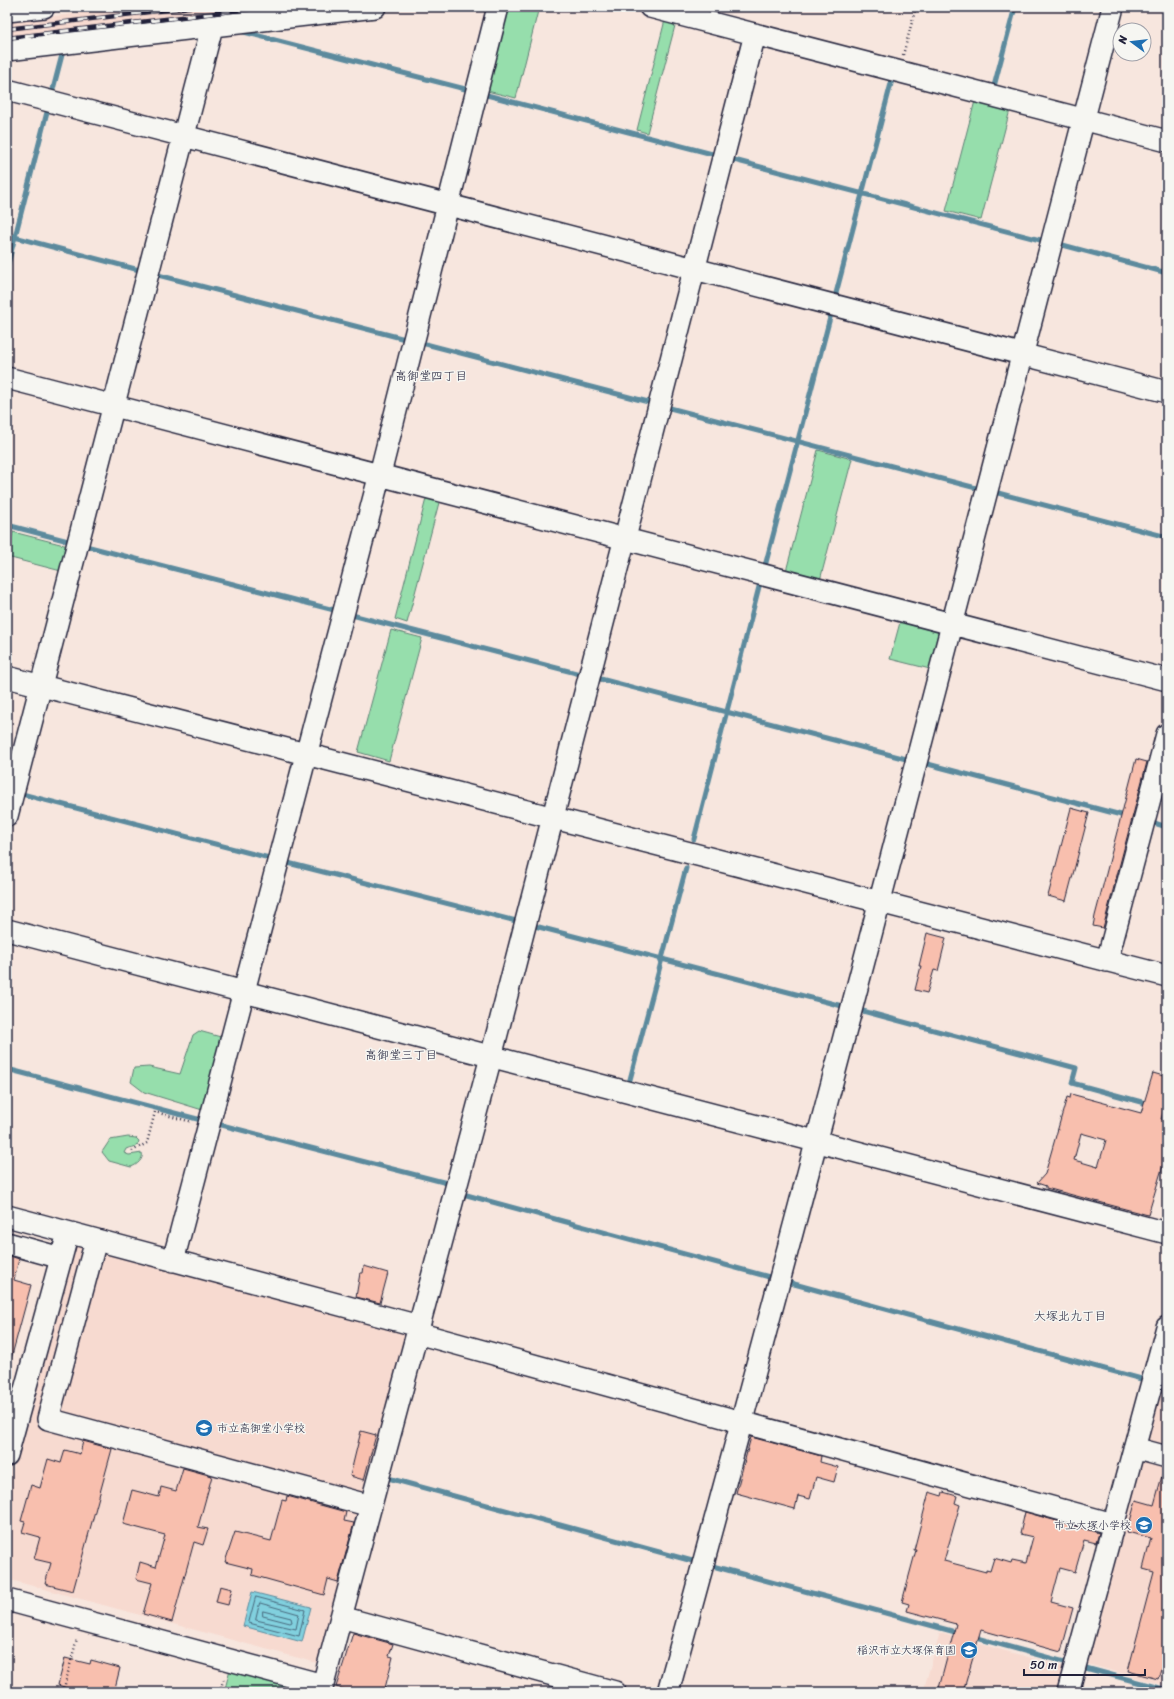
<svg xmlns="http://www.w3.org/2000/svg" width="1174" height="1699" font-family="Sriracha,'Klee One',sans-serif">
<style>
.built{fill:#f7dad0}
.green{fill:#96deac;stroke:#5c8074}
.water{fill:#81d0de;stroke:#5b8a9d}
.lines{fill:none;stroke-linecap:round;stroke-linejoin:round}
.shore{stroke:#48687c;stroke-width:1}
.stream{stroke:#5b8a9d;stroke-width:5}
.building{fill:#f8bfae;stroke:#22223b;fill-rule:evenodd}
.minor-casing{stroke:#22223b;stroke-width:24}
.path{stroke:#22223b;stroke-width:2.5;stroke-dasharray:1 3;stroke-linecap:butt}
.minor{stroke:#f6f6f2;stroke-width:21}
.rail-casing{stroke:#22223b;stroke-width:4.5}
.rail{stroke:#f6f6f2;stroke-width:3;stroke-dasharray:9;stroke-linecap:butt}
.labels{text-anchor:middle;dominant-baseline:central;stroke-width:3;stroke-linejoin:round;paint-order:stroke}
.poi-label{font-size:11px;fill:#22223b;stroke:#f6f6f2;text-anchor:end}
.neighbourhood-label{font-size:12px;fill:#22223b;stroke:#f6f6f2}
</style>
<rect width="100%" height="100%" fill="#f7e6de"/>
<filter id="ink" filterUnits="userSpaceOnUse"><feTurbulence type="fractalNoise" baseFrequency=".025" numOctaves="2"/><feDisplacementMap in="SourceGraphic" scale="8" xChannelSelector="R" yChannelSelector="G"/><feConvolveMatrix kernelMatrix="1 2 1 2 8 2 1 2 1" color-interpolation-filters="sRGB"/></filter>
<g filter="url(#ink)">
<path class="built" d="M131,7H340L7,47V22Z
M75,1240L411,1330L321,1664L7,1579V1493Z
M1167,1368V1686L1084,1663Z
M940,1633L1067,1668L1061,1692H923Z"/>
<path class="green" d="M505,7H539L516,98L483,90Z
M666,16L677,18L647,133L637,130Z
M976,97L1011,106L981,220L946,211Z
M818,450L852,459L819,584L785,575Z
M428,491L441,495L407,623L395,619Z
M13,532L72,547L65,572L7,557Z
M902,615L944,633L934,670L890,659Z
M391,630L422,638L389,761L358,752Z
M199,1031L228,1039L209,1112L144,1092L131,1082L134,1068L149,1067L180,1074L193,1035Z
M128,1137L136,1138L139,1141C137,1149 132,1146 126,1149L124,1153L129,1155L142,1153C144,1159 137,1165 131,1167L109,1161L102,1152L110,1140Z
M230,1669L309,1692H238L225,1689Z"/>
<path class="water" d="M252,1592L311,1607L302,1642L243,1626Z"/>
<g class="lines">
<path class="shore" d="M256,1597L305,1610L299,1636L249,1623Z
M260,1603L299,1614L296,1629L256,1620Z
M263,1611L291,1618L292,1622L290,1623L263,1616Z"/>
<path class="stream" d="M240,31L473,91
M993,90L1015,7
M483,94L720,156
M51,97L63,51
M730,159L1044,241
M7,235L143,271
M1059,244L1167,273
M7,268L48,108
M154,274L409,340
M834,301L893,76
M418,342L656,404
M666,407L980,489
M998,493L1167,537
M7,525L72,542
M82,545L338,611
M764,570L832,310
M348,614L584,675
M593,677L910,760
M924,763L1140,820
M18,793L273,859
M1151,822L1167,827
M694,839L761,579
M284,862L520,922
M531,925L846,1007
M859,1010L1076,1068L1072,1083L1149,1104
M7,1069L205,1121
M628,1087L686,868
M214,1123L451,1184
M462,1198L463,1194L773,1278
M787,1282L1145,1380
M388,1478L696,1562
M709,1565L959,1633
M973,1637L1068,1663
M1082,1667L1167,1690"/>
</g>
<path class="building" d="M1136,759L1147,762L1103,928L1093,926L1095,916Z
M1071,808L1089,813L1066,901L1048,896Z
M927,933L946,938L938,971L934,970L927,993L915,990L921,966H919Z
M1153,1073L1167,1077V1099L1161,1119L1167,1121L1164,1134L1167,1135V1152L1148,1215L1046,1188V1186L1037,1183L1045,1174L1067,1097L1070,1098L1071,1094L1141,1113ZM1081,1133L1106,1140L1098,1167L1074,1160Z
M7,1255L19,1259L14,1280L31,1285L11,1359H7Z
M364,1266L388,1273L380,1303L356,1297L360,1273H363Z
M361,1431L376,1435L364,1480L350,1476Z
M751,1437L821,1456L820,1462L838,1467L834,1482L816,1477L810,1499L798,1496L795,1509L736,1493Z
M83,1441L112,1449L73,1591L45,1584L51,1563L34,1559L40,1537L22,1532L25,1522L21,1521L31,1485L40,1488L48,1459L61,1463L65,1450L80,1454Z
M183,1468L212,1476L198,1527L208,1529L203,1545L194,1542L172,1622L143,1614L152,1583L136,1579L140,1562L156,1567L165,1535L123,1524L132,1490L159,1497L161,1487L176,1491Z
M1163,1472H1167V1647L1158,1679L1128,1671L1154,1572L1143,1569L1151,1538L1127,1532L1136,1500L1154,1505Z
M929,1492L942,1496L943,1492L957,1496L955,1503L960,1505L944,1561L986,1572V1570L990,1571L994,1558L1011,1563L1012,1560L1026,1563L1033,1537L1020,1534L1025,1512L1099,1533L1096,1543L1084,1540L1075,1572L1060,1568L1051,1602L1073,1608L1061,1652L981,1630L963,1692H938L956,1624L907,1611L909,1604L902,1602L916,1550H914Z
M287,1496L346,1512L344,1521L354,1523L338,1582L328,1579L324,1595L252,1575L253,1569L225,1562L235,1532L271,1541L282,1500L286,1501Z
M220,1586L232,1589L228,1605L216,1602Z
M353,1633L393,1644L389,1656L393,1657L384,1692H354L336,1687Z
M65,1658L90,1664L91,1660L120,1668L114,1692H69L70,1689L58,1685Z"/>
<g class="lines">
<defs>
<path id="minor" d="M650,7L1167,141
M7,11L44,7
M7,50L375,7
M7,90L1167,392
M7,378L1167,680
M7,677L1167,976
M7,816L212,27
M7,930L1167,1233
M1107,961L1167,734
M7,1216L419,1326
M96,1240L48,1419L371,1506
M7,1243L61,1258
M173,1261L380,474L498,7
M417,1333L1113,1524
M1134,1448L1167,1457
M7,1455L68,1233
M7,1600L323,1685
M341,1617L615,1692
M321,1692L491,1057L755,34
M668,1692C822,1132 966,569 1113,7
M1068,1692L1167,1327"/>
</defs>
<use href="#minor" class="minor-casing"/>
<path class="path" d="M903,55L916,7
M132,1151L147,1143L155,1112L192,1122
M63,1692L77,1638
M220,1692L224,1677"/>
<use href="#minor" class="minor"/>
<defs>
<path id="rail" d="M7,29L191,7
M7,38L266,7"/>
</defs>
<use href="#rail" class="rail-casing"/>
<use href="#rail" class="rail"/>
</g>
</g>
<defs>
<symbol id="school-disc" viewBox="-11 -11 22 22"><circle r="9.5" fill="#1f6fb2" stroke="#f6f6f2"/><path d="M0-5L7-2L0 1L-7-2ZM-4 1L0 2.5L4 1V4Q0 6-4 4Z" fill="#fff"/></symbol>
</defs>
<g fill-rule="evenodd">
<use href="#school-disc" x="194" y="1418" width="20" height="20"/>
<use href="#school-disc" x="1134" y="1515" width="20" height="20"/>
<use href="#school-disc" x="959" y="1640" width="20" height="20"/>
</g>
<g class="labels">
<g class="poi-label">
<text x="217" y="1428" text-anchor="start">市立高御堂小学校</text>
<text x="1131" y="1525">市立大塚小学校</text>
<text x="956" y="1650">稲沢市立大塚保育園</text>
</g>
<g class="neighbourhood-label">
<text x="431" y="376">高御堂四丁目</text>
<text x="401" y="1055">高御堂三丁目</text>
<text x="1070" y="1316">大塚北九丁目</text>
</g>
</g>
<rect width="1174" height="1699" fill="none" stroke="#f6f6f2" stroke-width="24"/>
<rect x="12" y="12" width="1150" height="1675" fill="none" stroke="#22223b" stroke-width="1.5" filter="url(#ink)"/>
<g transform="translate(1132 42) rotate(285)"><circle r="19" fill="#f6f6f2" stroke="#a1a1a9"/>
<path d="M0-3L7 15L0 10L-7 15Z" fill="#1f6fb2"/>
<text y="-6" font-size="11" font-weight="bold" text-anchor="middle" fill="#22223b">N</text>
</g>
<path d="M1024 1669v6h121v-6" fill="none" stroke="#22223b" stroke-width="2"/>
<text x="1030" y="1669" font-size="12" fill="#22223b" stroke="#f6f6f2" stroke-width="3" paint-order="stroke">50 m</text>
</svg>
